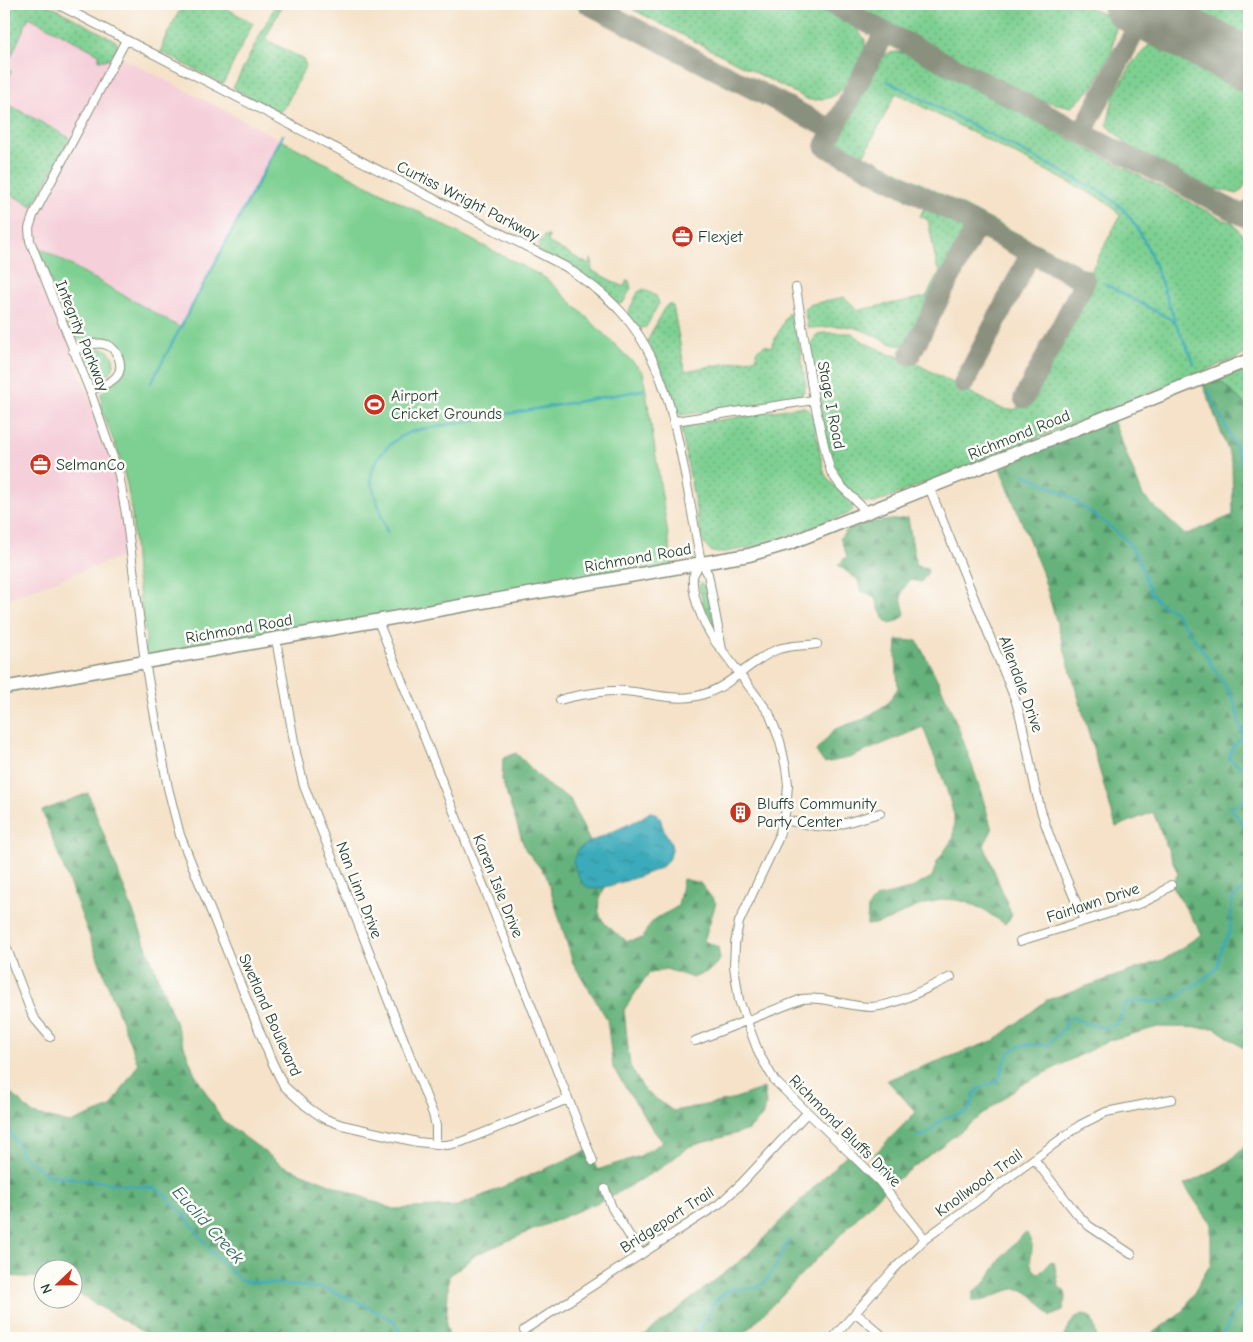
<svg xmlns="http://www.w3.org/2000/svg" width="1253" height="1342" font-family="'Comic Neue',sans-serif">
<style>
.built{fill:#f5cfd9}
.grass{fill:url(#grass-dots);stroke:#4e8663}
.forest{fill:url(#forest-firs);stroke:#427858}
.park{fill:#7ed092;stroke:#4e8663}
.water{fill:url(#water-ripples);stroke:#2d7477}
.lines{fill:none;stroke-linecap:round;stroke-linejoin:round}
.stream{stroke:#3baaba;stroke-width:2.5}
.taxiway{stroke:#8a907e;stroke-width:21}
.runway{stroke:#8a907e;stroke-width:54}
.minor-casing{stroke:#8a907e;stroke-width:10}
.primary-casing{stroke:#8a907e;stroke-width:15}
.minor{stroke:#fff;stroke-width:8}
.primary{stroke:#fff;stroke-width:12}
.labels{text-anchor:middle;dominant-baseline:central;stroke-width:5;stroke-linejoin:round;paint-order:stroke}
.street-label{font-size:16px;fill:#1f3d34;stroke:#fdfcf7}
.poi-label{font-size:16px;fill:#1f3d34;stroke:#fdfcf7;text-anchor:start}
.water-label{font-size:18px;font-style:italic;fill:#296363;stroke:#fdfcf7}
</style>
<defs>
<pattern id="grass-dots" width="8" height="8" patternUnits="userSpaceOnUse" patternTransform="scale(1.25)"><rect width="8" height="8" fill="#7ed092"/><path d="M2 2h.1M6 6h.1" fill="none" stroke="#67aa78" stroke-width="1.8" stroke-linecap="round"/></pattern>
<pattern id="forest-firs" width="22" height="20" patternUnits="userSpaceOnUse" patternTransform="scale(1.25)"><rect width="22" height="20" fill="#66b27c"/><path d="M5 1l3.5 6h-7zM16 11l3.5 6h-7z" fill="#539266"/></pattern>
<pattern id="water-ripples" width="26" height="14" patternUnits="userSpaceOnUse" patternTransform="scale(1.25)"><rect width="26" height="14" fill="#3baaba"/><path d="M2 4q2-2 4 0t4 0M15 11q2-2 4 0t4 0" fill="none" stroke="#318c98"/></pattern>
</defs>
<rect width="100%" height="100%" fill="#fdfcf7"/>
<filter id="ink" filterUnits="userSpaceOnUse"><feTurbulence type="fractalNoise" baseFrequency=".02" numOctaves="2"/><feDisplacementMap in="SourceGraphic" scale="10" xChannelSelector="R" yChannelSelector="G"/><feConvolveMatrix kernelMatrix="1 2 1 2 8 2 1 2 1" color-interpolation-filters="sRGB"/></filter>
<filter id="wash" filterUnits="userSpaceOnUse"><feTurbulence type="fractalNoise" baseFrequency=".0096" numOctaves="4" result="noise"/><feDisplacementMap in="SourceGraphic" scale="20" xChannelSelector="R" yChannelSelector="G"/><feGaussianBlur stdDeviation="1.12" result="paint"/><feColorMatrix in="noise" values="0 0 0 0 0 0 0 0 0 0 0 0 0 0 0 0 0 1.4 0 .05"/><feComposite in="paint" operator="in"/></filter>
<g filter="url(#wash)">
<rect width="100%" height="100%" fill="#f5e2c9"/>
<path class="built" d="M4,4H19L281,140L181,328L31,242L119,475L131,553L4,600Z"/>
<path class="grass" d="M17,4H44L53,7L116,41L118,48C113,56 110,61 99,60V54L29,17L6,68L11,71L4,89V14L11,10Z
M183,4H218L253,23L223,84L161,52L164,40Z
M276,4H283L265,39L303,59L306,65L284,109L277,113L233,88Z
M628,4H810L856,28L865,40V50L849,81L837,94L831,97L817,100H809L634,10Z
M848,4H1083L1117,21L1112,51L1092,88L1072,107L1039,100Z
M1167,4H1249V46Z
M1154,40L1249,88V181L1238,194L1207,187L1163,165L1130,147L1107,125L1114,95L1134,61Z
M898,52L905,53L1224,220L1232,222L1249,243V353L875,503C857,504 840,485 833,469C827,453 825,437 822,420C818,397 814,373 810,349L812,342L816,336L822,333H852L864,342L891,355L902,356L998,407C1013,413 1017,410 1027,399L1087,281L1082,275L1085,269L1091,271L1120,216L1107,202L896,93L864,155L854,157L838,149V140L882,58L889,53Z
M4,102L70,138L33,206L4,191Z
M874,159L1078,265C1076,270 1072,268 1069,268L877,169L873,163Z
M927,202C946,213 968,218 963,244L911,345C892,350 875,333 856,328C841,324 824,328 808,328L804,308L812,304L844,297L858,310L926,297L940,271L937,267L928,220L920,216Z
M544,236H549L548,242L588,264L591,259L593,264L591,270L624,287L627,280L629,281L631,288L623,303L618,304L539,251L538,245Z
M644,289L656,296L659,303L646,327L638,329L627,315L638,292Z
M668,304L673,306L685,371L757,358L756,351L765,345L771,347L788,313L795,318L806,386L802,395L794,400L682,415L677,413L658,362L647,342L663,310Z
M84 363a15 15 0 1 1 30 0a15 15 0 1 1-30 0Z
M1249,368V408L1219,380Z
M798,407H805L812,413L824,472C830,486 852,499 853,510L846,515L761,546L719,553L712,552L702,541L681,429L684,426Z
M701,583L704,585L716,627V637L704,610L699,586Z"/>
<path class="forest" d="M1213,374L1249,408V1057L1246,1050L1215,1028L1158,1027L1110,1040L1021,1085L886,1188L740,1338H641L745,1257L849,1152L864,1165L916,1112L887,1080L995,1040L1047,1000L1165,959L1202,934L1171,885L1178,874L1153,812L1116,827L1042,572L997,461L1111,415L1143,496L1185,535L1233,515L1232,461L1201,379Z
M908,518L916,566L927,568L928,572L921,582L911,580C898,591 901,598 905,614L900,620L890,624C873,612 885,597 861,591L858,580L838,565L847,556L840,538L847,530L874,522Z
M897,640L917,641C928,661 939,681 948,703C966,744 980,787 992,830L984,845L1012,916L1005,924C966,898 952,891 907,911C892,919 884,923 867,925L868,907L877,897L910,889L932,877L937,862L954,837V815L946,787L923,727L849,758L824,763L816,751L835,729L864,719L888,703L898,688L896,657Z
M516,753L549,786L570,799L590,842L577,850L593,889L606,886C588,914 605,926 627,941L643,938C652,915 660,918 678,906L683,879L700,883L716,903L704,941L718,947L720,960L709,971L693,978L666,969L648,974L624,1010L630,1066L644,1090L673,1111L727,1101L764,1088L766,1104L762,1117L749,1130L690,1146L661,1168L608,1198L477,1254L449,1276L446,1325L450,1338H153L73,1291L72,1270H42V1278L4,1276V1086L33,1114L70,1123L111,1107L138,1064L42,811L88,793L194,1072L222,1120L282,1165L393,1209L458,1206L589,1150L597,1170L640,1156L663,1142L654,1131L613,1068L607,1019L573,963L546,875L525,849L502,780L503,758Z
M1249,1139V1338H1145L1183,1312L1211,1263V1224L1184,1185C1204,1176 1241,1159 1249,1139Z
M1027,1233C1028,1236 1031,1241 1032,1244C1033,1257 1025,1264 1039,1274L1051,1261L1054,1262L1059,1287L1065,1292L1066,1297L1063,1311L1050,1316C1042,1306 1029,1287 1014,1289C999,1291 991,1302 973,1301V1292L985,1283L1001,1259L1022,1235Z
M1083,1314C1095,1316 1094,1328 1097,1338H1065C1066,1327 1073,1318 1083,1314Z"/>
<path class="park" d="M281,140L547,279L643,372L673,568L145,662L146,636L136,572L132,515L127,484L118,452L102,411L101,393C114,381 132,376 123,353C112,324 87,347 72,337L37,246L181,328Z"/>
<path class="water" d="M650,812C661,813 660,819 663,828C666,835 672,842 672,849C672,855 667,862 663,866C655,872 602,890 593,889C580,887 577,872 573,862L577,850L590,842L638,820Z"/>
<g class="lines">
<path class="stream" d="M887,81L1103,193C1110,198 1118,204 1124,210C1150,240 1160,282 1174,318C1179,334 1189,348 1194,364
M1105,284L1174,321
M151,383L283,135
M1208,391L1235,445L1249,480
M1024,474L1064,493L1112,528L1127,541L1138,557L1146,581L1151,593L1160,604L1174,611L1203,651L1233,698L1243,737
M387,533L371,482C369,459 396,435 417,430L643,390
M1249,733C1238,740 1231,746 1229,759L1249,771
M1249,794L1239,803L1229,807L1238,817L1249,833
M4,1119L23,1155L47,1175L159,1189L186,1217L215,1256L242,1281L324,1288L365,1305L394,1321L402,1338
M917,1136C934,1136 931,1126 943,1119C950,1115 960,1114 967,1112L972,1104L974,1093L984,1086L997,1082C1001,1074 1003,1068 1006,1059C1012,1042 1033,1044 1048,1045L1065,1027L1066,1020L1072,1017C1083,1023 1110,1034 1119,1021C1123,1015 1121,1010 1127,1003L1137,1001L1155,1002L1176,998L1208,976L1217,968L1222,947L1230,932L1232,900L1249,882
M697,1338C704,1322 714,1293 733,1289C741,1288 752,1290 760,1286C772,1279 781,1253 789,1241
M1219,1338C1229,1328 1229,1322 1236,1310C1241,1303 1246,1297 1249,1289"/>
<path class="taxiway" d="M588,4L833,130
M831,4L1246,217L1249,211
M885,32L825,146L1085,281L1024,398
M1082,133L1145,12
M910,355L977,225
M964,383L1031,253"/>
<path class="runway" d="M1129,4L1249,66"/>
</g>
</g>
<g filter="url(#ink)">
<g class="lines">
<defs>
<path id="minor" d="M57,4L566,267C586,281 605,294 622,313C661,357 673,413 684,469C690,500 695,531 701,562L708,574L722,650
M126,40L33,216L29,228L30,241L90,391L119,475L126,514L145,662L168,788L180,835L272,1062L284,1086L306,1106L323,1118L342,1125L417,1142L447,1145L461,1142L568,1099
M796,288L814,400L827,458L831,472L840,485L867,512
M73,351C81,347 95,342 104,344C118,347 126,368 115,378C109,384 97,387 90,391
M675,421L814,400
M929,487L1015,699C1027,735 1030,771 1040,807C1051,846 1069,884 1084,921
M701,563C698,567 694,572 693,577C691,599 708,635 722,650L769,713L780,741L786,768L788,785L786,810L778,839L739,922L735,944L734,966L739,1000L759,1054L775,1081L879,1181L925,1239
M378,621L593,1161
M276,639L296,753L304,786L433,1114L436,1126V1144
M560,700C575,695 609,690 625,691C651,693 678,703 704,694C731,686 750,661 776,650C788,645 804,646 817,644
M784,820L816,826L831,827L880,813
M4,941L33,1017L50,1037
M1020,941L1142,903L1158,895L1171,885
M695,1041L802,999C826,996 847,1007 871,1007C896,1006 928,987 951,977
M1034,1159L1077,1214L1089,1226L1131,1254
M605,1189L612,1208L641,1254
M856,1313L885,1338
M524,1330L719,1204L742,1183L807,1113
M833,1338L894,1269L925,1239L1080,1125L1106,1112L1172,1099"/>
<path id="primary" d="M4,688L145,662L725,559L749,555L790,543L1249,360"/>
</defs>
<use href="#minor" class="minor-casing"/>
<use href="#primary" class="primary-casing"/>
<use href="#minor" class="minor"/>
<use href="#primary" class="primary"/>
</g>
</g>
<defs>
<symbol id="office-disc" viewBox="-11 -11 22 22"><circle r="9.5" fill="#c8321e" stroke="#fdfcf7"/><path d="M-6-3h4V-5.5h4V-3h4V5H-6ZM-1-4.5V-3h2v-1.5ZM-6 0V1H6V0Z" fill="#fff"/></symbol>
<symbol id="stadium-disc" viewBox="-11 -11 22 22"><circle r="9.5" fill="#c8321e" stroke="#fdfcf7"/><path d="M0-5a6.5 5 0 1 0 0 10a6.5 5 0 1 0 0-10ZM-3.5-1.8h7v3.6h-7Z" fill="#fff"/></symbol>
<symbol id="building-disc" viewBox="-11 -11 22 22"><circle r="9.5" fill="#c8321e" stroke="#fdfcf7"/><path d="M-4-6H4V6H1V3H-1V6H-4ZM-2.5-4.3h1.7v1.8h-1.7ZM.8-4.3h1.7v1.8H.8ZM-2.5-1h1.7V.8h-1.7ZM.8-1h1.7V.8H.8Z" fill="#fff"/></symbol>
</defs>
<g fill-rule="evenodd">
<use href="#office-disc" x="670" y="224" width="25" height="25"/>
<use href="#stadium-disc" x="362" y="392" width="25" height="25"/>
<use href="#office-disc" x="28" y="452" width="25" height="25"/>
<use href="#building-disc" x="728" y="800" width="25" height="25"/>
</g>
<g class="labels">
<g class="street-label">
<text transform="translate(468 201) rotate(27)">Curtiss Wright Parkway</text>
<text transform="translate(82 336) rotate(68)">Integrity Parkway</text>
<text transform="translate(831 405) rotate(79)">Stage I Road</text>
<text transform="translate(1019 435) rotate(-22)">Richmond Road</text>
<text transform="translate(638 558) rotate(-10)">Richmond Road</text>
<text transform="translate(239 629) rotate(-10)">Richmond Road</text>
<text transform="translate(1021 684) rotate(70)">Allendale Drive</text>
<text transform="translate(498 886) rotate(68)">Karen Isle Drive</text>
<text transform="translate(359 890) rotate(69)">Nan Linn Drive</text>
<text transform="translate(1093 903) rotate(-18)">Fairlawn Drive</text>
<text transform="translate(270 1015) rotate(66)">Swetland Boulevard</text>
<text transform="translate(845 1131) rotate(45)">Richmond Bluffs Drive</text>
<text transform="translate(979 1183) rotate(-36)">Knollwood Trail</text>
<text transform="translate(667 1220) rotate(-33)">Bridgeport Trail</text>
</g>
<g class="poi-label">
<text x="698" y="237">Flexjet</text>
<text x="391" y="396">Airport<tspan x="391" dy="18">Cricket Grounds</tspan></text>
<text x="56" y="465">SelmanCo</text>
<text x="757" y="804">Bluffs Community<tspan x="757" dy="18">Party Center</tspan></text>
</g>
<g class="water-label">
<text transform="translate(208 1225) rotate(48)">Euclid Creek</text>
</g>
</g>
<rect width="1253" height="1342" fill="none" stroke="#fdfcf7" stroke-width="20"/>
<g transform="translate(58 1284) rotate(248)"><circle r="24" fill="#fdfcf7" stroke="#a4b0a9"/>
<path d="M0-4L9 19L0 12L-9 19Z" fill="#c8321e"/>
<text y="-8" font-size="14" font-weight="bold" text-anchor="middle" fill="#1f3d34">N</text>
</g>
</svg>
